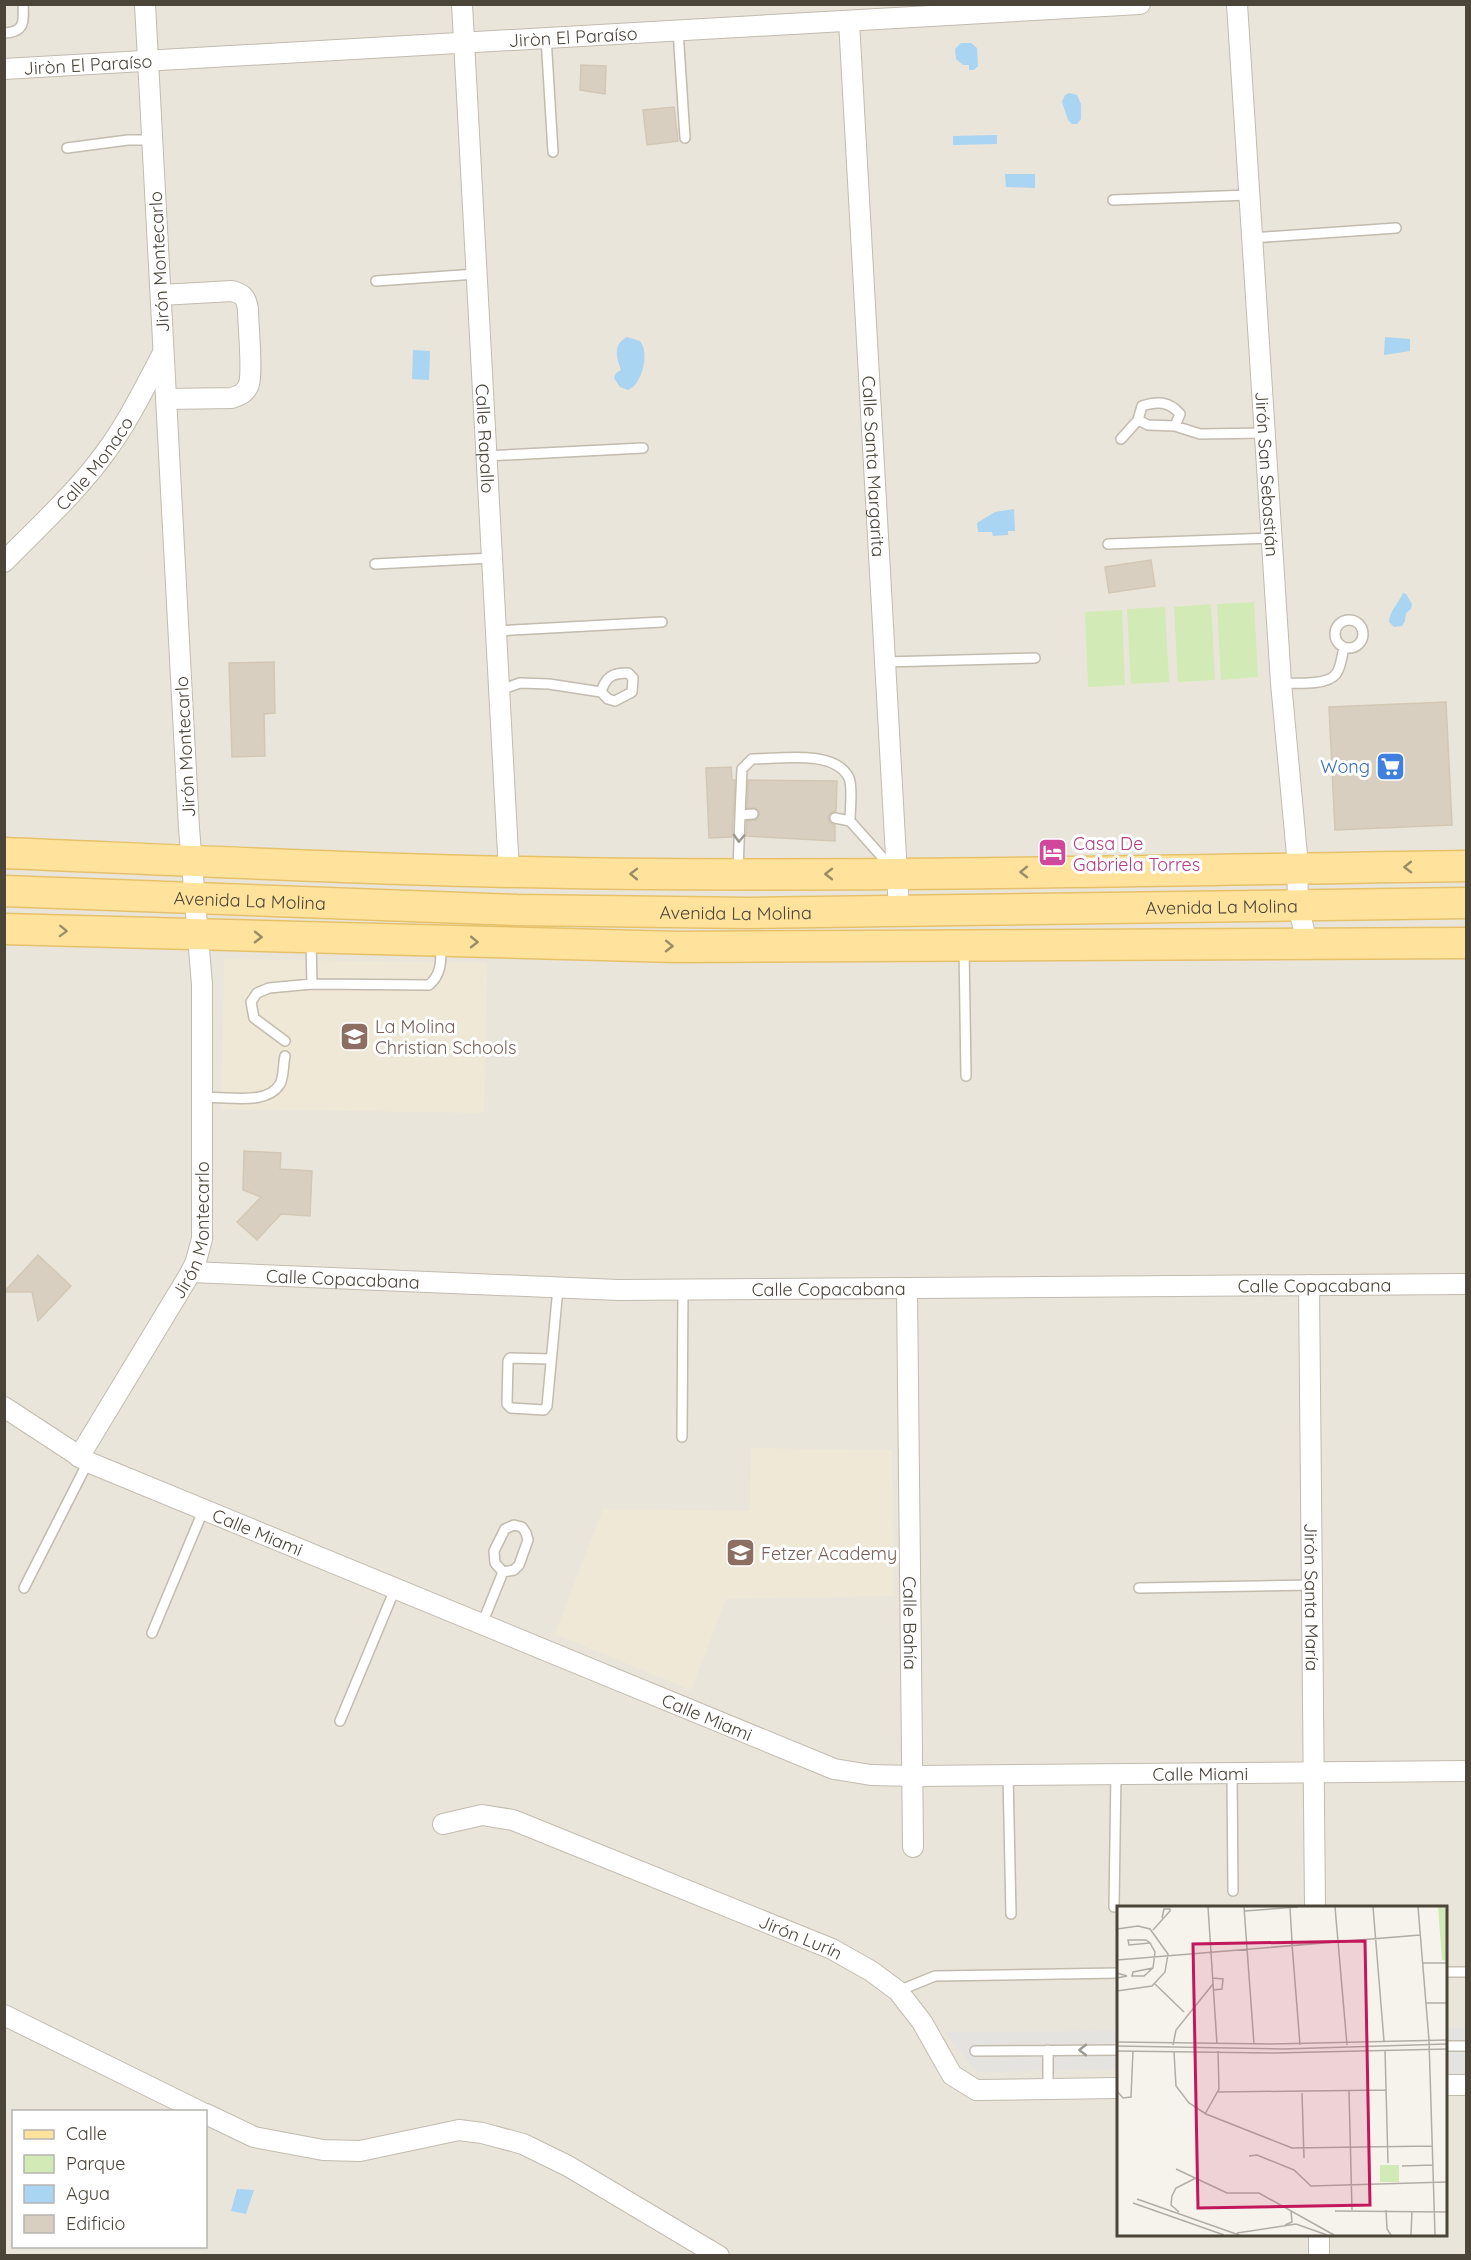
<svg xmlns="http://www.w3.org/2000/svg" width="1471" height="2260" font-family="Quicksand,sans-serif">
<style>
.residential{fill:#eae5da;fill-rule:evenodd}
.education{fill:#efe8d6}
.green{fill:#d2eab5}
.parking{fill:#e5e3e0}
.water{fill:#a9d4f2}
.building{fill:#d8cfc1;stroke:#d3c7b4;stroke-width:1.5}
.lines{fill:none;stroke-linecap:round;stroke-linejoin:round}
.service-casing{stroke:#c2bbae;stroke-width:12}
.minor-casing{stroke:#c2bbae;stroke-width:22}
.primary-casing{stroke:#e6c16a;stroke-width:33}
.service{stroke:#fff;stroke-width:9}
.minor{stroke:#fff;stroke-width:20}
.primary{stroke:#ffe39c;stroke-width:30}
.oneway{stroke:#9c9892}
.oneway2{stroke:#9c8c66}
.labels{text-anchor:middle;dominant-baseline:central;stroke-width:6;stroke-linejoin:round;paint-order:stroke}
.street-label{font-size:18px;fill:#4b4439;stroke:#fff}
.shop-label{font-size:18px;fill:#366cbe;stroke:#fff;text-anchor:end}
.hotel-label{font-size:18px;fill:#b23c85;stroke:#fff;text-anchor:start}
.education-label{font-size:18px;fill:#785e54;stroke:#fff;text-anchor:start}
.inset-road{fill:none;stroke:#b2ada4;stroke-width:1.5}
.view{fill:#c2185b;fill-opacity:0.15;stroke:#c2185b;stroke-width:3}
.inset-edge{fill:none;stroke:#4b4439;stroke-width:3}
</style>
<rect width="100%" height="100%" fill="#f6f3ec"/>
<path class="residential" d="M5,5H1466V2255L5,2256ZM1118,1908H1446V2234H1118ZM14,2112H206V2246H14Z"/>
<path class="education" d="M224,959L487,963L484,1113L221,1109Z
M751,1448L892,1450L894,1596L726,1599L691,1690L555,1634L603,1509L750,1511Z"/>
<path class="green" d="M1254,602L1258,677L1221,680L1217,604Z
M1211,604L1215,680L1178,682L1174,607Z
M1165,607L1169,682L1131,684L1127,609Z
M1122,610L1125,685L1088,687L1085,612Z"/>
<path class="parking" d="M1446,2028H1466V2079H1446Z
M1118,2031V2070L977,2072L945,2032Z"/>
<path class="water" d="M961,43H971L977,48L978,66L974,70H969V65H963L956,59L955,49Z
M1069,93L1077,95L1081,104V119L1077,124H1072L1068,120L1062,102L1065,95Z
M997,135V144L953,145V136Z
M1005,174H1035V188L1006,187Z
M627,337L640,341C650,353 642,385 628,390L620,387L614,378L616,373L621,370C616,357 613,344 627,337Z
M1385,337L1410,339V351L1384,355Z
M413,350L430,351L429,380L412,379Z
M1014,509L1015,531H1008V535L993,536L992,532H978L977,523L995,512Z
M1403,593L1406,594L1412,604L1411,609L1406,613L1405,621L1402,626L1394,627L1389,622C1389,612 1399,602 1403,593Z
M237,2189L254,2190L246,2214L231,2211Z"/>
<path class="building" d="M581,65L606,66L605,94L580,90Z
M674,107L678,141L647,145L643,110Z
M1151,560L1155,586L1109,593L1105,567Z
M274,662L275,713L264,714L265,756L232,757L229,663Z
M1446,702L1452,825L1335,830L1329,707Z
M731,767L732,780H735L732,837L709,838L706,768Z
M748,780L837,781L836,811L830,813L828,817L830,823L835,825V841L746,836L747,821L756,820L760,814L756,808H747Z
M244,1151L281,1153L280,1169L312,1171L310,1216L281,1214L257,1240L237,1222L261,1197L243,1190Z
M38,1255L71,1286L38,1321L32,1292H4Z"/>
<g class="lines">
<defs>
<path id="service" d="M678,30L685,138
M4,33C25,32 24,22 23,4
M546,37L553,152
M67,148L128,140H153
M1113,200L1249,195
M1252,238L1396,228
M376,281L476,274
M1175,426L1200,434L1265,433
M1121,439L1138,420L1142,406C1157,401 1169,401 1180,414L1175,426L1148,425L1138,420
M486,456L643,448
M1108,544L1272,538
M375,564L492,558
M1335 634a14 14 0 1 1 28 0a14 14 0 1 1-28 0Z
M496,631L662,622
M884,662L1035,658
M1281,683C1295,683 1327,686 1336,674C1341,668 1342,655 1344,647
M500,690L520,683L549,684L601,692L608,699L615,701L632,692L633,678L628,673C613,673 606,676 601,692
M740,815L742,769L752,759C780,759 835,749 849,778C853,787 850,810 850,821
M835,818L850,821L891,867
M738,871L740,815L753,814
M964,948L966,1076
M312,984L429,985C442,974 441,960 441,944
M285,1041L254,1018L251,1002L257,993L269,988L312,984L311,942
M203,1098C225,1095 266,1107 280,1084C284,1077 283,1064 285,1056
M551,1359L510,1358L508,1361L507,1404L511,1408L544,1410L547,1406L558,1288
M682,1437L683,1290
M24,1588L88,1462
M1139,1588L1312,1585
M482,1624L503,1572L514,1570L519,1565L528,1540L526,1533L522,1527L514,1525L505,1529L494,1551L495,1563L503,1572
M152,1633L203,1511
M340,1721L395,1589
M1232,1772L1233,1891
M1008,1774L1011,1914
M1114,1907L1116,1773
M1446,1972H1466
M898,1991L935,1976L1118,1973
M1446,2046H1466
M975,2051L1118,2050
M1048,2089V2050"/>
<g id="minor">
<path id="s1" d="M462,4L509,872"/>
<path id="s2" d="M1237,4L1281,683L1297,855L1298,905L1307,943"/>
<path id="s3" d="M849,21L899,910"/>
<path id="s4" d="M4,69L1140,4"/>
<path d="M161,295L232,291C243,294 246,297 248,309C248,326 253,370 249,384C246,393 240,395 232,398L167,399"/>
<path id="s5" d="M4,562C38,527 76,493 105,453C128,422 145,387 163,353"/>
<path id="s6" d="M191,1272L618,1290L1466,1284"/>
<path id="s7" d="M1309,1285L1315,1908"/>
<path id="s8" d="M907,1290L913,1847"/>
<path id="s9" d="M4,1407L88,1462L834,1769L871,1775L914,1776L1466,1771"/>
<path id="s10" d="M79,1457L191,1272L196,1261L202,1239V985L189,828L145,4"/>
<path id="s11" d="M443,1824L482,1815L513,1820L832,1949L871,1971L898,1991L922,2022L952,2075L976,2090L1118,2088"/>
<path d="M4,2015L201,2112"/>
<path d="M1446,2085H1466"/>
<path d="M206,2114L254,2137L323,2150L360,2151L459,2130L482,2133L523,2144L568,2166L719,2256"/>
<path d="M1319,2234V2256"/>
</g>
<g id="primary">
<path d="M4,853C222,862 440,873 658,874C928,876 1197,870 1466,866"/>
<path id="s12" d="M4,891L517,910L749,913L1466,903"/>
<path d="M4,929L677,947L1466,943"/>
</g>
</defs>
<use href="#service" class="service-casing"/>
<use href="#minor" class="minor-casing"/>
<use href="#primary" class="primary-casing"/>
<use href="#service" class="service"/>
<use href="#minor" class="minor"/>
<use href="#primary" class="primary"/>
</g>
<defs><path id="oneway-chevron" d="M-2-3.5L2.5 0L-2 3.5" fill="none" stroke-width="1.6" stroke-linecap="round" stroke-linejoin="round" transform="scale(1.5)"/></defs>
<g class="oneway">
<use href="#oneway-chevron" transform="translate(739 838) rotate(92)"/>
<use href="#oneway-chevron" transform="translate(1083 2050) rotate(180)"/>
</g>
<g class="oneway2">
<use href="#oneway-chevron" transform="translate(1408 867) rotate(179)"/>
<use href="#oneway-chevron" transform="translate(1024 872) rotate(179)"/>
<use href="#oneway-chevron" transform="translate(634 874) rotate(-179)"/>
<use href="#oneway-chevron" transform="translate(829 874) rotate(180)"/>
<use href="#oneway-chevron" transform="translate(63 931) rotate(2)"/>
<use href="#oneway-chevron" transform="translate(258 937) rotate(1)"/>
<use href="#oneway-chevron" transform="translate(474 942) rotate(1)"/>
<use href="#oneway-chevron" transform="translate(669 946) rotate(1)"/>
</g>
<defs>
<symbol id="supermarket-square" viewBox="-11 -11 22 22"><rect x="-9" y="-9" width="18" height="18" rx="4" fill="#3f7fe0" stroke="#fff"/><path d="M-6-5.5h2.5l.6 2H6L4.5 2H-2.5L-4.4-4H-6ZM-1.5 3.2a1.3 1.3 0 1 0 .1 0ZM3 3.2a1.3 1.3 0 1 0 .1 0Z" fill="#fff"/></symbol>
<symbol id="hotel-square" viewBox="-11 -11 22 22"><rect x="-9" y="-9" width="18" height="18" rx="4" fill="#d1479c" stroke="#fff"/><path d="M-6-4.5h1.5V1H6V5H4.5V3h-9V5H-6ZM-4 0a1.8 1.8 0 1 1 3.6 0ZM.5 0V-2.5h3Q6-2.5 6 0Z" fill="#fff"/></symbol>
<symbol id="school-square" viewBox="-11 -11 22 22"><rect x="-9" y="-9" width="18" height="18" rx="4" fill="#8d6e63" stroke="#fff"/><path d="M0-5L7-2L0 1L-7-2ZM-4 1L0 2.5L4 1V4Q0 6-4 4Z" fill="#fff"/></symbol>
</defs>
<g fill-rule="evenodd">
<use href="#supermarket-square" x="1374" y="750" width="33" height="33"/>
<use href="#hotel-square" x="1036" y="836" width="33" height="33"/>
<use href="#school-square" x="338" y="1020" width="33" height="33"/>
<use href="#school-square" x="724" y="1536" width="33" height="33"/>
</g>
<g class="labels">
<g class="street-label">
<text stroke="none"><textPath href="#s4" startOffset="570">Jiròn El Paraíso</textPath></text>
<text stroke="none"><textPath href="#s4" startOffset="84">Jiròn El Paraíso</textPath></text>
<text transform="translate(159 262) rotate(-93)">Jirón Montecarlo</text>
<text stroke="none"><textPath href="#s1" startOffset="435">Calle Rapallo</textPath></text>
<text stroke="none"><textPath href="#s5" startOffset="134">Calle Monaco</textPath></text>
<text stroke="none"><textPath href="#s3" startOffset="446">Calle Santa Margarita</textPath></text>
<text stroke="none"><textPath href="#s2" startOffset="471">Jirón San Sebastián</textPath></text>
<text transform="translate(185 747) rotate(-93)">Jirón Montecarlo</text>
<text stroke="none"><textPath href="#s12" startOffset="246">Avenida La Molina</textPath></text>
<text stroke="none"><textPath href="#s12" startOffset="1218">Avenida La Molina</textPath></text>
<text stroke="none"><textPath href="#s12" startOffset="732">Avenida La Molina</textPath></text>
<text stroke="none"><textPath href="#s10" startOffset="258">Jirón Montecarlo</textPath></text>
<text stroke="none"><textPath href="#s6" startOffset="152">Calle Copacabana</textPath></text>
<text stroke="none"><textPath href="#s6" startOffset="1124">Calle Copacabana</textPath></text>
<text stroke="none"><textPath href="#s6" startOffset="638">Calle Copacabana</textPath></text>
<text stroke="none"><textPath href="#s9" startOffset="284">Calle Miami</textPath></text>
<text stroke="none"><textPath href="#s7" startOffset="312">Jirón Santa María</textPath></text>
<text stroke="none"><textPath href="#s8" startOffset="333">Calle Bahía</textPath></text>
<text stroke="none"><textPath href="#s9" startOffset="770">Calle Miami</textPath></text>
<text stroke="none"><textPath href="#s9" startOffset="1274">Calle Miami</textPath></text>
<text stroke="none"><textPath href="#s11" startOffset="382">Jirón Lurín</textPath></text>
</g>
<g class="shop-label">
<text x="1370" y="766">Wong</text>
</g>
<g class="hotel-label">
<text x="1073" y="843">Casa De<tspan x="1073" dy="21">Gabriela Torres</tspan></text>
</g>
<g class="education-label">
<text x="375" y="1026">La Molina<tspan x="375" dy="21">Christian Schools</tspan></text>
<text x="761" y="1553">Fetzer Academy</text>
</g>
</g>
<g transform="translate(1117 1906)">
<rect width="330" height="330" fill="#f6f3ec"/>
<path d="M321,1L330,2V55L325,54ZM263,259H282V276H263Z" fill="#d2eab5"/>
<path class="inset-road" d="M91,1L100,138M127,1L137,138M218,1L230,139M256,1L267,135M301,1L312,134L318,329M173,2L175,35M128,5L181,1M0,23L21,20L33,23L51,48L48,66L35,80L0,85M36,24L53,5V3H47L45,12M11,34H29L33,37L12,39ZM33,37L38,46L36,62L27,70H15L16,66L36,62M175,38L183,139M0,54L303,29M305,57H330M0,67L10,70L0,72M96,72L106,73L105,83L96,84M38,78L67,106M309,97H330M0,136L155,138L330,134M56,139L59,124L96,78M0,140L166,143L330,138M268,144L271,257M0,145L157,147L330,143M57,146L59,180L72,197L89,208L175,242L315,240M0,185L6,192L14,191L16,145M232,185L235,304M101,186L269,184M185,187L187,252M88,208L102,183L101,145M132,250L140,249L177,264L194,280L330,276M285,260L316,259M59,263L110,287H142L217,329M20,293L122,329M16,297L107,329M269,304L270,323L274,329M218,305L330,306M62,306L54,299L55,290L59,282L79,272M168,319L175,316L174,305M120,327L179,318L210,329M294,329L295,305"/>
<path class="view" d="M248,35L253,299L81,302L76,38Z"/>
<rect width="330" height="330" class="inset-edge"/>
</g>
<rect width="1471" height="2260" fill="none" stroke="#4b4439" stroke-width="12"/>
<rect x="12" y="2110" width="195" height="138" fill="#ffffff" stroke="#b7b4b0" stroke-width="1.5"/>
<rect x="24" y="2130" width="30" height="9" fill="#ffe39c" stroke="#b7b4b0" stroke-width="1.5"/>
<text x="66" y="2140" font-size="18" fill="#4b4439">Calle</text>
<rect x="24" y="2155" width="30" height="18" fill="#d2eab5" stroke="#b7b4b0" stroke-width="1.5"/>
<text x="66" y="2170" font-size="18" fill="#4b4439">Parque</text>
<rect x="24" y="2185" width="30" height="18" fill="#a9d4f2" stroke="#b7b4b0" stroke-width="1.5"/>
<text x="66" y="2200" font-size="18" fill="#4b4439">Agua</text>
<rect x="24" y="2215" width="30" height="18" fill="#d8cfc1" stroke="#b7b4b0" stroke-width="1.5"/>
<text x="66" y="2230" font-size="18" fill="#4b4439">Edificio</text>
</svg>
